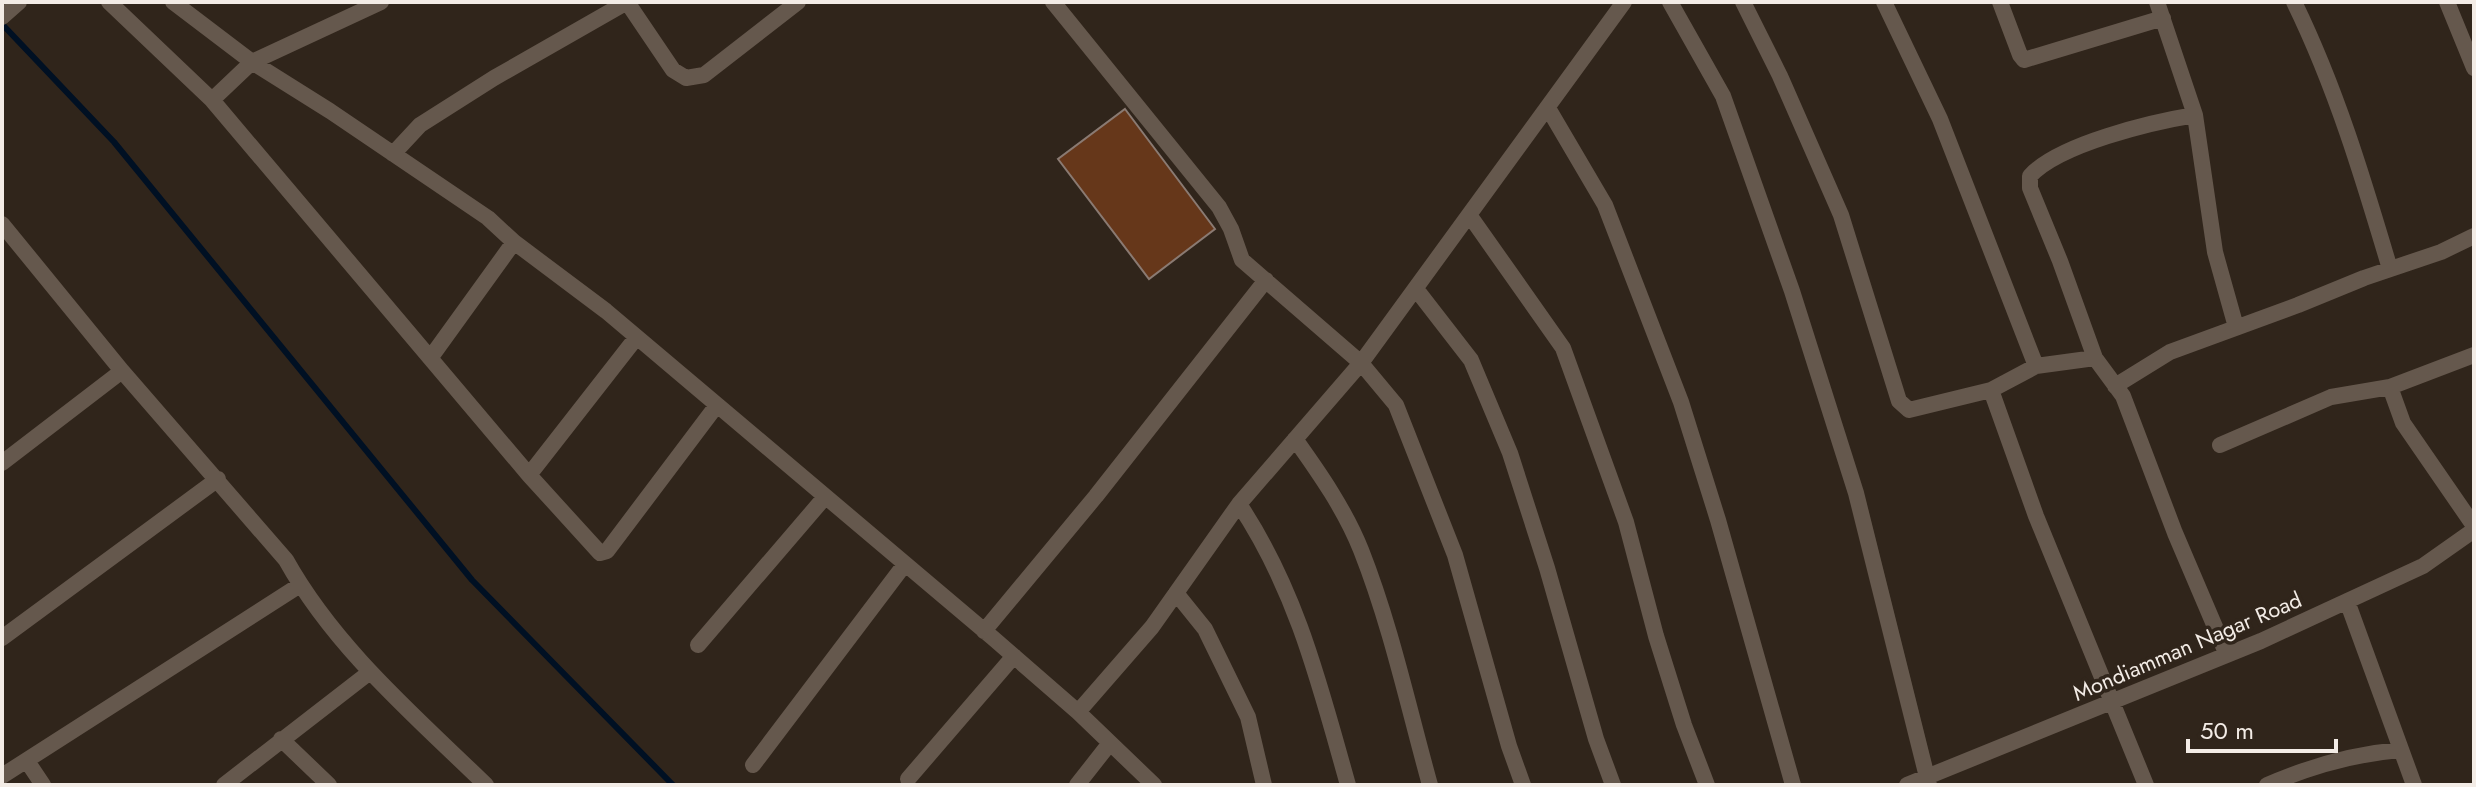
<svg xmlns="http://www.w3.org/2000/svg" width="2476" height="787" font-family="Jost,sans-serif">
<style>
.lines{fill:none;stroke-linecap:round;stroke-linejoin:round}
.stream{stroke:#001023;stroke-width:6}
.building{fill:#66371a;stroke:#8a7a72;stroke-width:2}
.minor{stroke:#65584d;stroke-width:16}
.labels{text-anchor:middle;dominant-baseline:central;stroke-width:7;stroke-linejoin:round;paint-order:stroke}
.street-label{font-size:22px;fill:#f3ece6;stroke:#30251b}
</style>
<rect width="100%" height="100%" fill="#30251b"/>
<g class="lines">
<path class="stream" d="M2,24L114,142L472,580L673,785"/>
</g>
<path class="building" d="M1125,109L1215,229L1149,279L1058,159Z"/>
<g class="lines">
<path class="minor" d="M109,2L212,100L529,475L600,553L607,551L717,405
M173,2L252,62L330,111L488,218L514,242L606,311L993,638L1078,712L1154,785
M627,2L673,70L686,78L704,75L798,2
M1053,2L1219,207L1231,229L1242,260L1361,363L1396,405L1455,555L1509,746L1523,785
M1670,2L1723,96L1792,291L1856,493L1929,785
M1743,2L1780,76L1841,215L1899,401L1909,410L1991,390L2036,366L2095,358L2123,396L2175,533L2227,655
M1884,2L1940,119L2036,366
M2000,2L2020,55L2024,60L2163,18
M2157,2L2195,115L2215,252L2236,327
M2294,2C2336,88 2363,178 2390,269
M2447,2L2474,68
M2,17L19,2
M212,100L252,62L381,2
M1548,108L1605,205L1681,402L1718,520L1793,785
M393,154L420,125L494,78L627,2
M1470,216L1563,348L1626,522L1656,636L1684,725L1707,785
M2,224L122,371L286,560C335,648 415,716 486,785
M1416,289L1471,360L1510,453L1547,568L1596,739L1613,785
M431,357L514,242
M2095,358L2060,261L2030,188V176C2059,144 2152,122 2195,115
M2115,386L2170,352L2298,305L2364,278L2441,252L2474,236
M2390,387L2403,423L2474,526
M1991,390L2036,516L2146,785
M1295,439C1320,474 1345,510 1361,550C1391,626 1408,706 1430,785
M2220,445L2331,397L2390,387L2474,355
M2,463L122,371
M529,475L636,338
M1239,504C1297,591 1320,686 1348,785
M1176,593L1205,629L1248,717L1264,785
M2347,601L2414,785
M984,631L1096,496L1266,280
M2,638L218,479
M698,645L825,497
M1078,712L1152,627L1239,504L1361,363L1624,2
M281,739L329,785
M27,761L43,785
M753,765L905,564
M2,776L300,585
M908,779L1014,656
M224,785L370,672
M1077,785L1110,743
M1907,785L2261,641L2423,566L2474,530
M2267,785C2311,766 2353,754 2400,750"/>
</g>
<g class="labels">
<g class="street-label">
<text transform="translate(2187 646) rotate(-23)">Mondiamman Nagar Road</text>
</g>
</g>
<rect width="2476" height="787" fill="none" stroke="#f3ece6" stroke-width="8"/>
<path d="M2188 739v12h148v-12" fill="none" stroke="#f3ece6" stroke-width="4"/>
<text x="2200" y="739" font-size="24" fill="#f3ece6" stroke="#30251b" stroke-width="6" paint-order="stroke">50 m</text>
</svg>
